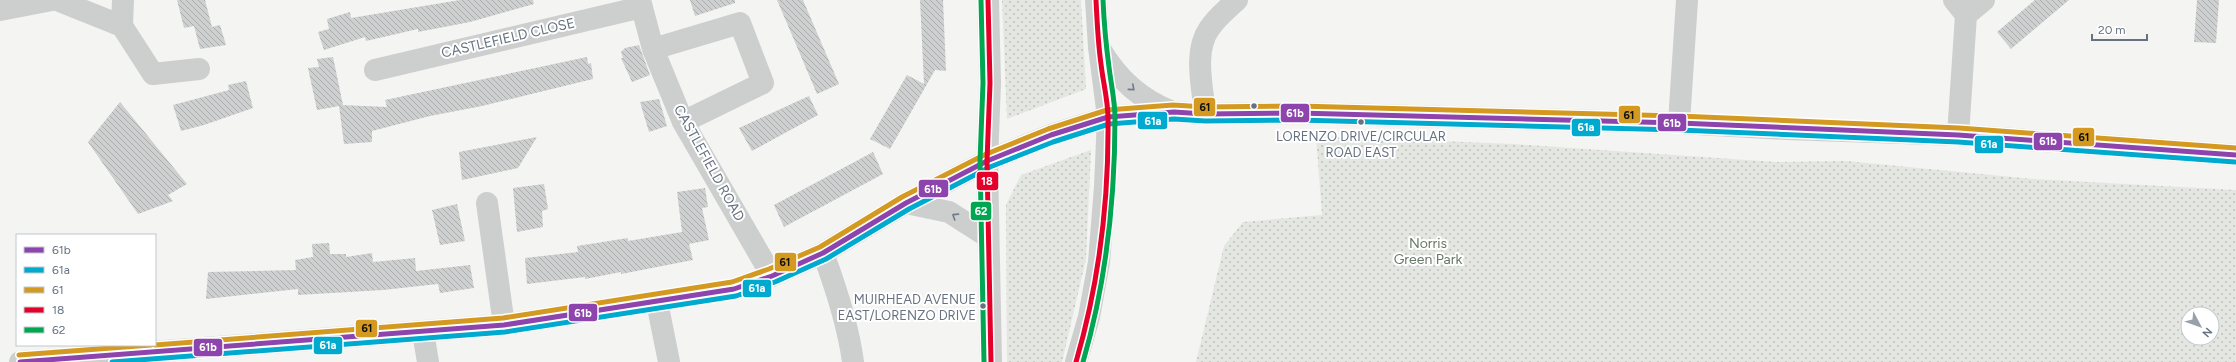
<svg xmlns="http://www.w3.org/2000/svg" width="2236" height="362" font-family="Figtree,sans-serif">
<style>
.grass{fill:url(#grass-dots);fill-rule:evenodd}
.building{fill:url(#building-back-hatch)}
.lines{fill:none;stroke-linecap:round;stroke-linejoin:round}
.minor{stroke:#cdcece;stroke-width:22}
.tertiary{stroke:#cdcece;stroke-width:22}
.bus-1-casing{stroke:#fff;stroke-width:8}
.bus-2-casing{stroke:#fff;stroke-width:8}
.bus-3-casing{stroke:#fff;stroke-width:8}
.bus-4-casing{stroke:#fff;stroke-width:8}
.bus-5-casing{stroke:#fff;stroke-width:8}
.bus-1{stroke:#8e44ad;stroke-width:5}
.bus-2{stroke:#00a9ce;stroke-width:5}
.bus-3{stroke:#d39920;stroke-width:5}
.bus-4{stroke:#e4002b;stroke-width:5}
.bus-5{stroke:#00a651;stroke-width:5}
.oneway{stroke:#707b89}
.bus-dot{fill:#667281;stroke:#fff;stroke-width:1.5}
.labels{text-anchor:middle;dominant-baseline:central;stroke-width:4;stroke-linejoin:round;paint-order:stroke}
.bus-label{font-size:13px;fill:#667281;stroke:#fff}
.street-label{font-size:14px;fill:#667281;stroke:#fff}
.park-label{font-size:14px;fill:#667965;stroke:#fff}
.line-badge{stroke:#fff;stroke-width:1.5}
.badge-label{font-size:11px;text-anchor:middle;font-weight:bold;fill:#fff}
.pale-badge-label{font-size:11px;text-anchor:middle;font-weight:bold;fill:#111}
</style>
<defs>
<pattern id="grass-dots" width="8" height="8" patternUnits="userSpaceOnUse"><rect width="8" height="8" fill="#e4e7e1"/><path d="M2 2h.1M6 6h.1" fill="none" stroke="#bdc0bc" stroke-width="1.8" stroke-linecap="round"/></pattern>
<pattern id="building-back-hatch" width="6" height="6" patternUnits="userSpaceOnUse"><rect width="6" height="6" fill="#cecfcf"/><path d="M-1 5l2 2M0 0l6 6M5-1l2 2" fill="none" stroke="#abacad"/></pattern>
</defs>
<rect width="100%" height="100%" fill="#f4f4f3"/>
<path class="grass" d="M1002,0H1081L1086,89L1007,119Z
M1316,136L1513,144L1776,162L1846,161L2033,179L2236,190V362H1196L1224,246L1243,222L1322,215ZM2188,314H2212V338H2188Z
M1091,150L1086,259L1062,362H1007L1006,205L1021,175Z"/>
<path class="building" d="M177,0H205L212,27L220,25L226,45L200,49L194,26L184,28Z
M460,0H533L534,4L470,22L418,32V29L366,41L365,37L324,50L318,32L329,29L327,19L350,12L351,18Z
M690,0H735V3L695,16Z
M777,0H803L839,84L817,94Z
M920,0H943L946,71L935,70L890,149L870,139L907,75L924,84Z
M2035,0H2069L2011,49L1997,32Z
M2197,0H2219L2216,43L2194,42Z
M639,45L650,75L632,82L621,58H623L621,52L625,48Z
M333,57L343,105H341L387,107L385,100L587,57L588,64L591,63L593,79L482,106L430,116L372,131V142L344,144L339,106L317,110L308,68L319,67L317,59Z
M246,81L253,108L204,125L181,131L173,105L229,90L228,85Z
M809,96L818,115L752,151L739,128Z
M659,99L667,126L649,132L640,102Z
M120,102L187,184L168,195L173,201L138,214L88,142Z
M537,137L518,168L462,180L459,152Z
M873,152L883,174L784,227L774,205Z
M544,184L548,209L542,211L543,227L517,232L513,188Z
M705,188L708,207L702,208L709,240L689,244L693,260L621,274V272L585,279V277L527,284L525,258L578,252L577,246L628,238V241L682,232L677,192Z
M457,204L465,241L440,245L432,210Z
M329,243L330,254H346V257L372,253L373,262L415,258L416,271L470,265L474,288L440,293L438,284L383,290L298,295V289L206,299L208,272L296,270L295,260L313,257L312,244Z"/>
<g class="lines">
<path class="minor" d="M57,0L122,26
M123,0L122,26L153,74L199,69
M640,0L653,49L683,122L772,276
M1954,0L1966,15L1984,0
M0,10L52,0
M1099,47C1116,77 1140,100 1173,112
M653,49L740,23L763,83L683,122
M375,70L642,7
M1205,114C1203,89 1193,52 1209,29C1216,18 1227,9 1237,0
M1108,117L1174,112L1205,114L1298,113L1679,123L1787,129L1958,135L2236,155
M1679,123L1687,0
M1958,135L1966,15
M487,203L504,325
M823,253C836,288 848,324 853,362
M657,302L669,362
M423,332L428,362"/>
<path class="tertiary" d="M988,0L990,83L987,161L991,362
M906,203L949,212L988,237
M20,362L504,325L734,289L772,276L823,253L906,203L987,161L1051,135L1108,117
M1076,362L1089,317L1099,262L1105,187L1108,117L1099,47L1096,0"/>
<defs>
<path id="bus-1" d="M20,362L504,325L734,289L772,276L823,253L906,203L987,161L1051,135L1108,117L1174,112L1205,114L1298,113L1679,123L1958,135L2236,155"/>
<path id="bus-2" d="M112,362L505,332L736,296L775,282L826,259L909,209L990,167L1053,142L1109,124L1174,119L1205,121L1298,120L1679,130L1958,142L2235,162"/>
<path id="bus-3" d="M155,345L503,318L732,282L769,269L820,247L902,197L984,155L1048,129L1107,110L1173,105L1205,107L1298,106L1679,116L1959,128L2236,148
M19,355L151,345"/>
<path id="bus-4" d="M988,0L990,83L987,161L991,362
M1076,362C1099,283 1109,200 1108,118C1108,100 1103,82 1101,64C1098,43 1097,21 1096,0"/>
<path id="bus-5" d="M981,0L983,83L980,161L984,362
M1083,362C1106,283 1115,201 1115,118C1115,101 1111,84 1109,67C1106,45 1104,22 1103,0"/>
</defs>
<use href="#bus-1" class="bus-1-casing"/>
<use href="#bus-2" class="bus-2-casing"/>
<use href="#bus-3" class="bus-3-casing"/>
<use href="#bus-4" class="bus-4-casing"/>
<use href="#bus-5" class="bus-5-casing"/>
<use href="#bus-1" class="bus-1"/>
<use href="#bus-2" class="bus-2"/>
<use href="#bus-3" class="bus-3"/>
<use href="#bus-4" class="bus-4"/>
<use href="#bus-5" class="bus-5"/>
</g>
<defs><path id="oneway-chevron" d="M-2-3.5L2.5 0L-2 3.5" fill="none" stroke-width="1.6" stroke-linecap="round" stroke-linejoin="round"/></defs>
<g class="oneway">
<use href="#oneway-chevron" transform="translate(1132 88) rotate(41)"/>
<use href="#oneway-chevron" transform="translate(955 216) rotate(-147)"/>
</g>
<g class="bus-dot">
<circle cx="1254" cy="106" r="3.5"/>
<circle cx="1361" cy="122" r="3.5"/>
<circle cx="983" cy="306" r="3.5"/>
</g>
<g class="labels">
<g class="bus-label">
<text x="1361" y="136">LORENZO DRIVE/CIRCULAR<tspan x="1361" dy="16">ROAD EAST</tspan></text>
<text x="976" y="299" text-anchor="end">MUIRHEAD AVENUE<tspan x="976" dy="16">EAST/LORENZO DRIVE</tspan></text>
</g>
<g class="street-label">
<text transform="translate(508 38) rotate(-13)">CASTLEFIELD CLOSE</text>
<text transform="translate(709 163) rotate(61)">CASTLEFIELD ROAD</text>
</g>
<g class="park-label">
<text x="1428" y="243">Norris<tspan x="1428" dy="16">Green Park</tspan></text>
</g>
</g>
<g class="line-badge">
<rect x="1193" y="97" width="23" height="20" rx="4" fill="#d39920"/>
<rect x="1280" y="103" width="30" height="20" rx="4" fill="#8e44ad"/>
<rect x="1618" y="105" width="23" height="19" rx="4" fill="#d39920"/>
<rect x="1137" y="111" width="31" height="19" rx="4" fill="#00a9ce"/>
<rect x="1657" y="113" width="30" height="19" rx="4" fill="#8e44ad"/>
<rect x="1571" y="118" width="30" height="19" rx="4" fill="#00a9ce"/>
<rect x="2072" y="127" width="23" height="20" rx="4" fill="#d39920"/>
<rect x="2033" y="132" width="30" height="19" rx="4" fill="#8e44ad"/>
<rect x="1974" y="135" width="30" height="19" rx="4" fill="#00a9ce"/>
<rect x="976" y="171" width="23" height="20" rx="4" fill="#e4002b"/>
<rect x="918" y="179" width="31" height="19" rx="4" fill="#8e44ad"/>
<rect x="970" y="201" width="22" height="20" rx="4" fill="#00a651"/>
<rect x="774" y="252" width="23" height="20" rx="4" fill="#d39920"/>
<rect x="742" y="279" width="30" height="19" rx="4" fill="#00a9ce"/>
<rect x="568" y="303" width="30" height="19" rx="4" fill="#8e44ad"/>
<rect x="355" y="319" width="23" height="19" rx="4" fill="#d39920"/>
<rect x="313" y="336" width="30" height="19" rx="4" fill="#00a9ce"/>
<rect x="193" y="338" width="30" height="19" rx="4" fill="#8e44ad"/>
</g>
<g class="badge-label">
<text x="1295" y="117">61b</text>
<text x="1153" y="125">61a</text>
<text x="1672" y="127">61b</text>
<text x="1586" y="131">61a</text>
<text x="2048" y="145">61b</text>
<text x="1989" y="148">61a</text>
<text x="987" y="185">18</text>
<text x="933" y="193">61b</text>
<text x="981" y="215">62</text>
<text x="757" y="292">61a</text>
<text x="583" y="317">61b</text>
<text x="328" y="349">61a</text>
<text x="208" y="351">61b</text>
</g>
<g class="pale-badge-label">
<text x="1205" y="111">61</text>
<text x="1629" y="119">61</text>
<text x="2084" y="141">61</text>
<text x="785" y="266">61</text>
<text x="367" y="332">61</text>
</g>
<rect x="16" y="234" width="140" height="112" fill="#ffffff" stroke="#c2c7cd"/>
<rect x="24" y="247" width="20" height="6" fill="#8e44ad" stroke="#c2c7cd"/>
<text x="52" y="254" font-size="12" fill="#667281">61b</text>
<rect x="24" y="267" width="20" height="6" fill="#00a9ce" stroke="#c2c7cd"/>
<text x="52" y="274" font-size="12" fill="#667281">61a</text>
<rect x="24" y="287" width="20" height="6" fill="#d39920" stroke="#c2c7cd"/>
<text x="52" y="294" font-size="12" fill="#667281">61</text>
<rect x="24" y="307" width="20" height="6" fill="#e4002b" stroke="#c2c7cd"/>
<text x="52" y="314" font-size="12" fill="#667281">18</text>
<rect x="24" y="327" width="20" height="6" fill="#00a651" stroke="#c2c7cd"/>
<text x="52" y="334" font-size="12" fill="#667281">62</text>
<g transform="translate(2200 326) rotate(131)"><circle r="19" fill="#ffffff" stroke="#c2c7cd"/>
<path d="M0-3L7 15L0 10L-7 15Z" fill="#98a0a9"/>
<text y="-6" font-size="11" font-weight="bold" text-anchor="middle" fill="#667281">N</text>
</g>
<path d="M2092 34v6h55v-6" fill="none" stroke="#667281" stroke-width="2"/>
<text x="2098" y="34" font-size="12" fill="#667281" stroke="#ffffff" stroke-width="3" paint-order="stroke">20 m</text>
</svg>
